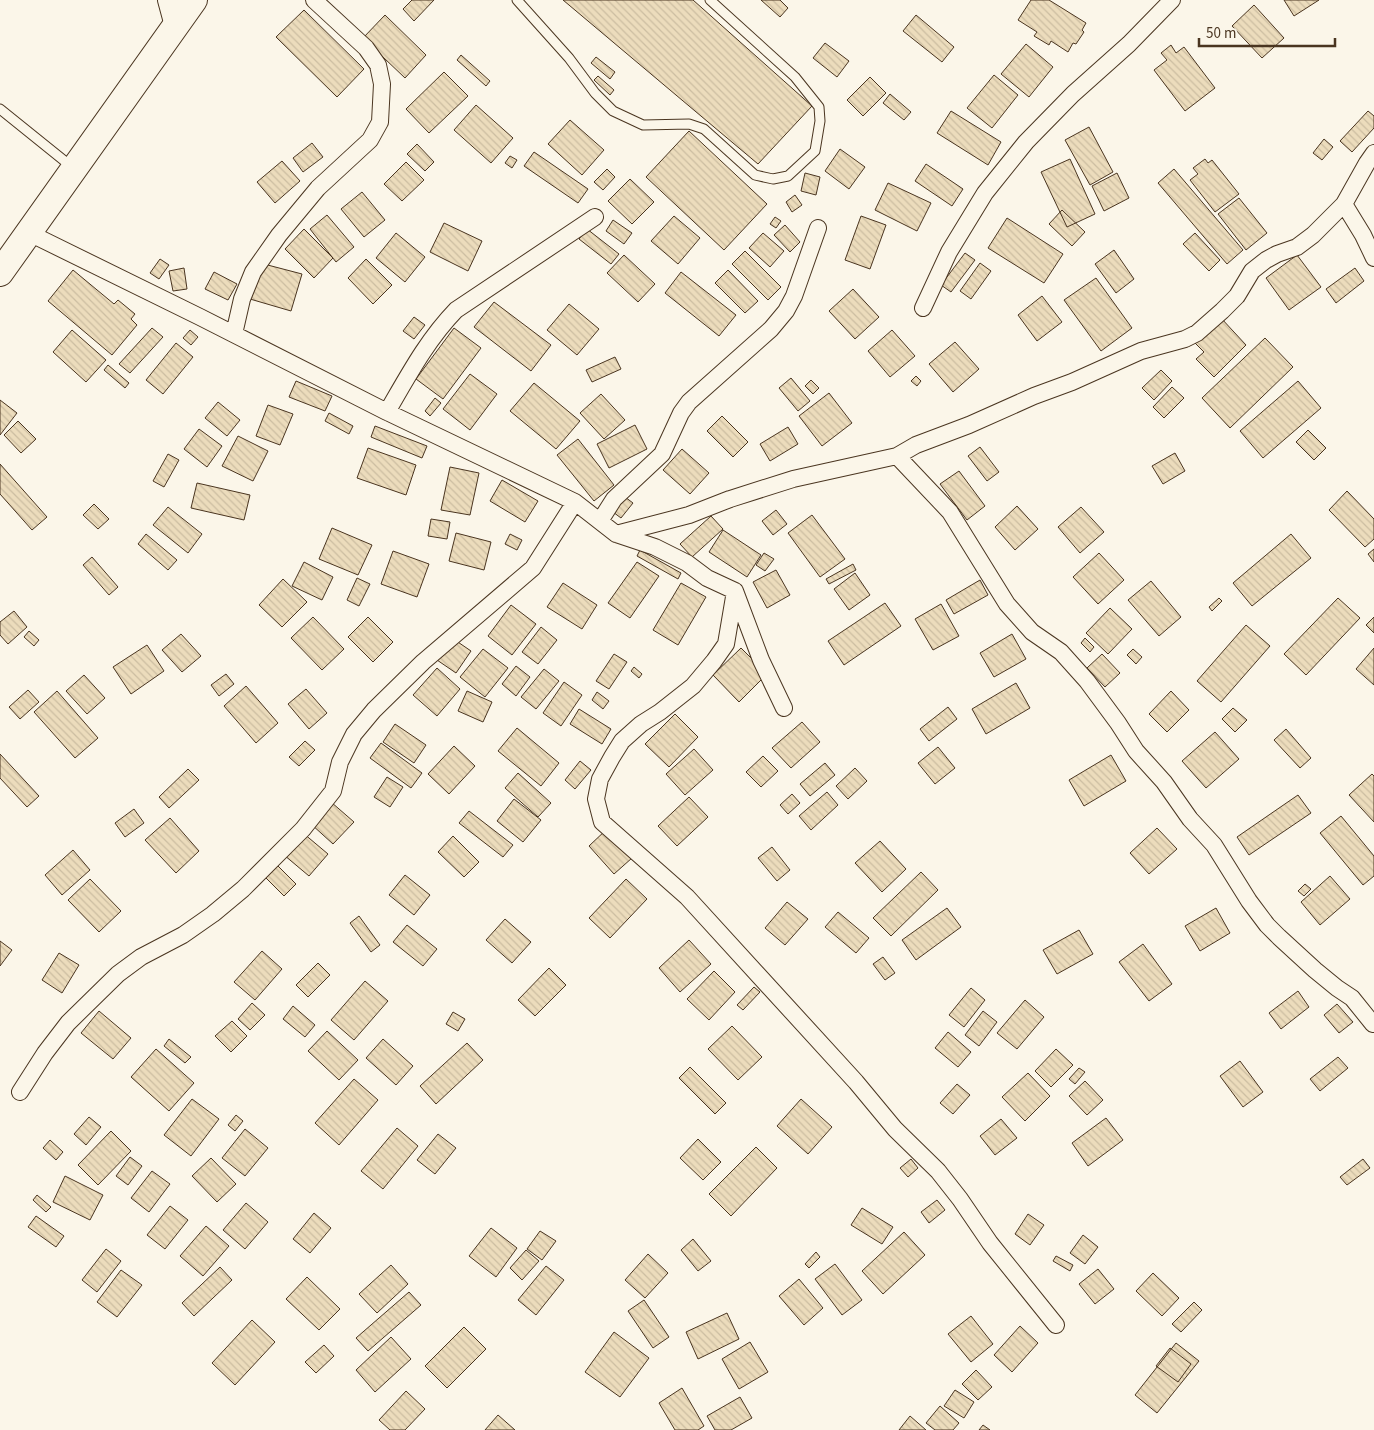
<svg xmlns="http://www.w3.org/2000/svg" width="1374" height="1430" font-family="'Source Sans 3',sans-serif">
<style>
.building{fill:url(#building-back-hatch);stroke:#4a3520}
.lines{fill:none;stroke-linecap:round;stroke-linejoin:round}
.service-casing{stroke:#4a3520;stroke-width:11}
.minor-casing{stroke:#4a3520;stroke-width:18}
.secondary-casing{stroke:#4a3520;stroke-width:24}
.primary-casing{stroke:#4a3520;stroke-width:28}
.service{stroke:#fbf6e9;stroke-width:9}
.minor{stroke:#fbf6e9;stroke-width:16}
.secondary{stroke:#fbf6e9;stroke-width:22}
.primary{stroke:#fbf6e9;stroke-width:26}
</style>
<defs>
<pattern id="building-back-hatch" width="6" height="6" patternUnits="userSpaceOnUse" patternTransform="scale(1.25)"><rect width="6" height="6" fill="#ecdcbc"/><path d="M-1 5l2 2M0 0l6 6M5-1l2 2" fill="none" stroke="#ccbda1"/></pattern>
</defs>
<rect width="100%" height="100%" fill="#fbf6e9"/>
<path class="building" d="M412,0H434L414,21L403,9Z
M563,0H693L812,106L758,164Z
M761,0H780L788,8L780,17Z
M1031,0H1049L1086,23L1082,30L1084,32L1076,44L1073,43L1068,52L1051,41L1049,45L1034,36L1037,32L1018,20Z
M1284,0H1319L1294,16Z
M1254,5L1284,38L1262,58L1232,26Z
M304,10L364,69L337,97L276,37Z
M385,15L426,55L405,78L363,38Z
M916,15L954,47L942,62L903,31Z
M825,43L849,61L837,77L813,58Z
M1026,44L1053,67L1029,97L1001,74Z
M1171,45L1176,53L1184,47L1215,88L1185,111L1154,70L1167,60L1161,53Z
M461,55L490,81L486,86L457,60Z
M596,57L615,72L610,79L591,63Z
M444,72L468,96L429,133L406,109Z
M994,75L1018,95L992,128L967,108Z
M598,76L614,90L610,95L594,80Z
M870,77L886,93L863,116L847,100Z
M890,94L911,112L904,120L883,103Z
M476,105L513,138L491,163L454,130Z
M951,111L1001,142L988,165L937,133Z
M1368,111L1374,116V128L1352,152L1340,141Z
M570,120L604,150L582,175L548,144Z
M1089,127L1113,172L1090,185L1065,140Z
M689,131L767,204L724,250L646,177Z
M1324,139L1333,147L1322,160L1313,153Z
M312,143L323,157L303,172L293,158Z
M417,144L434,162L425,171L407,154Z
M840,149L865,167L849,189L825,171Z
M534,152L588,189L578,203L524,166Z
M510,156L517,160L512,168L505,163Z
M1070,159L1095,214L1067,227L1041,172Z
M1205,159L1208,163L1212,160L1239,194L1215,212L1190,180L1198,174L1193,168Z
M282,161L300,181L275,203L257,182Z
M406,162L424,180L402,201L384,184Z
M926,164L963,189L952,206L915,181Z
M607,169L615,177L603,190L594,182Z
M1174,169L1243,250L1227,264L1158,183Z
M805,173L820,177L816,195L801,191Z
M1117,173L1129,198L1104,211L1092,186Z
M630,179L654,202L632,224L608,201Z
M888,183L931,203L917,231L875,210Z
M362,192L385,220L364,237L341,209Z
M795,195L802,205L792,212L786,202Z
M1239,198L1267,233L1246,250L1218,214Z
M1062,210L1085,232L1072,246L1049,224Z
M327,215L354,247L336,262L310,229Z
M674,216L700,238L678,264L651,241Z
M861,216L886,225L870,269L845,260Z
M775,217L781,221L776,228L770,224Z
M1007,218L1063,254L1044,283L988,248Z
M613,220L632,233L624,244L606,231Z
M444,223L482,241L468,271L430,252Z
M785,225L800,242L790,252L774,235Z
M304,229L333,258L314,278L285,249Z
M587,229L619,254L611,264L579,239Z
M396,233L425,257L405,282L376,258Z
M763,233L784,251L770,267L749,248Z
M1195,233L1220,260L1209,271L1183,244Z
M1114,250L1134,279L1116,293L1095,264Z
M745,251L781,287L768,300L732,264Z
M965,253L975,260L951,292L941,285Z
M624,255L655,284L638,302L607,273Z
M1297,255L1321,287L1289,310L1266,278Z
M160,259L169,265L159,279L150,273Z
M366,259L392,285L373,304L348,278Z
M260,263L302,274L291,311L250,299Z
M980,263L991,271L971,299L960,291Z
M184,268L187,289L173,291L169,271Z
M1355,268L1364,281L1336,303L1326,289Z
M73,270L114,304L118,300L135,314L131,319L137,325L112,355L48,301Z
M728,270L758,301L745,313L715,283Z
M214,272L237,284L228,300L205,289Z
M681,272L736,315L719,336L665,293Z
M1096,278L1132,328L1101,351L1064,300Z
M853,289L879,317L855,339L829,311Z
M1042,296L1062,322L1037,341L1018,315Z
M494,302L551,345L531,371L474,327Z
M569,304L599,329L577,355L547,330Z
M414,317L425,325L414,339L403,331Z
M1221,318L1246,345L1214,377L1196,359L1204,352L1195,343Z
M152,328L163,337L130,373L119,364Z
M454,328L481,348L443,399L416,379Z
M72,330L106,360L86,382L53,352Z
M190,330L198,337L191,345L183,338Z
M892,330L915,356L890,377L868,351Z
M1265,338L1293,367L1230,428L1202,398Z
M955,342L979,369L953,392L929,364Z
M176,343L193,357L163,394L146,380Z
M615,357L621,369L592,382L586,370Z
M108,365L129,383L125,388L104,370Z
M1161,370L1172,381L1154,400L1142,388Z
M470,374L497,394L470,430L443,409Z
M916,376L921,381L917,386L911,381Z
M791,378L810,401L798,411L779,388Z
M811,380L819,388L813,394L805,386Z
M296,381L332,396L325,411L289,397Z
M1298,381L1321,408L1263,458L1240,431Z
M534,383L580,421L556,449L510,411Z
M1172,387L1184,398L1164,418L1153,407Z
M829,393L852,423L822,446L799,416Z
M601,394L625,420L604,439L580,413Z
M435,398L441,403L430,416L425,411Z
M0,400L17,413L0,435Z
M218,402L240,420L227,436L205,418Z
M268,405L293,414L280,445L256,436Z
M329,413L353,426L349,434L325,421Z
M722,416L748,442L733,457L707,431Z
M18,421L36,439L21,453L4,435Z
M635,425L647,449L609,468L597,444Z
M375,426L427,446L422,458L371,437Z
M788,427L798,444L770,461L760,444Z
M199,429L222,446L207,467L184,449Z
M1308,430L1326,448L1314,460L1296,442Z
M238,436L268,451L253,481L222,466Z
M578,439L614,485L594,501L557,455Z
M980,447L999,472L987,481L968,456Z
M368,448L416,465L406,495L357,478Z
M682,449L709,473L690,494L663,470Z
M1175,453L1185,471L1163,484L1152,466Z
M168,454L179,460L164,487L153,481Z
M0,464L47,517L32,530L0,494Z
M450,467L479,473L470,515L441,510Z
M959,471L985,506L967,520L940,484Z
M502,480L538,501L525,522L490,501Z
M197,483L250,495L244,520L191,508Z
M1347,491L1374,519V539L1365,547L1329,510Z
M621,494L633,503L621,518L609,509Z
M94,504L109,519L98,529L83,515Z
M1017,506L1038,529L1015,550L995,527Z
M168,507L202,534L188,553L153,525Z
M1081,507L1104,532L1080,553L1058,527Z
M776,510L787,524L773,535L762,521Z
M812,515L845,559L820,577L788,533Z
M711,516L723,529L692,557L680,544Z
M431,519L450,522L447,539L428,536Z
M332,528L372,545L358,575L319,559Z
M723,530L761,555L747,577L709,552Z
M456,533L491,542L484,570L449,561Z
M146,534L177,560L168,570L138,544Z
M510,534L522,540L517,550L505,544Z
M1291,534L1311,558L1252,606L1233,583Z
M1374,549V562L1368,554Z
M640,550L681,573L678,579L637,556Z
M393,551L429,564L417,597L381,584Z
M764,553L774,559L765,571L756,565Z
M1099,553L1124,580L1098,604L1073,577Z
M92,557L118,587L109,595L83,565Z
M304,562L333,577L322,600L292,586Z
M637,562L659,576L630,618L608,603Z
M853,564L856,570L829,584L826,579Z
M776,570L790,595L767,608L753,582Z
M855,573L870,595L849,610L834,589Z
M357,578L370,584L359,606L347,600Z
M283,579L307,602L282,627L259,605Z
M980,580L988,595L954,614L946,600Z
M1151,581L1181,617L1159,636L1128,600Z
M563,583L597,605L582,629L547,607Z
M681,583L706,597L678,645L653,630Z
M1219,598L1222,601L1212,611L1209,607Z
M1338,598L1360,618L1306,675L1284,654Z
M885,603L901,626L844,665L828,641Z
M941,604L959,636L933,650L915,619Z
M511,605L536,624L512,655L488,636Z
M1110,608L1132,629L1108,654L1086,633Z
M14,611L27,627L8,644L0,635V622Z
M313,617L344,649L322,670L291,638Z
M368,617L393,642L373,662L348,637Z
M1374,617V633L1366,625Z
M1246,625L1270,646L1221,702L1197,681Z
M541,627L557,640L538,664L522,652Z
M29,631L39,640L34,646L24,637Z
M181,634L201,656L182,672L162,650Z
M1012,634L1026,659L994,677L980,653Z
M452,638L471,651L456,673L437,660Z
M1085,638L1094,647L1090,652L1081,643Z
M147,645L164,671L131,694L113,667Z
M741,648L767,674L739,702L713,675Z
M1374,648V685L1356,669Z
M483,649L508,668L485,697L460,677Z
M1133,649L1142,657L1136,664L1127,655Z
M614,654L627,662L609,689L596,681Z
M1102,654L1120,673L1105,687L1087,668Z
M516,666L530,677L516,696L502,684Z
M634,667L642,674L639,678L631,671Z
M437,668L460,689L437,716L413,695Z
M544,669L559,681L536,709L521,697Z
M226,674L234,684L219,696L211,685Z
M84,675L105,698L87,714L66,691Z
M564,682L582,695L561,726L543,713Z
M1016,683L1030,708L986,734L972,709Z
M246,686L278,723L256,743L224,706Z
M306,689L327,713L309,729L288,704Z
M28,690L39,702L20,719L9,707Z
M57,691L98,738L75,758L34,712Z
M467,691L492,702L483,722L458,711Z
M1171,691L1189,710L1167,732L1149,714Z
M597,692L609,701L603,709L592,700Z
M948,707L957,719L929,741L920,729Z
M1233,708L1247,720L1235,732L1222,719Z
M579,709L611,729L602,744L570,724Z
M675,714L698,737L669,767L645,744Z
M802,722L820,742L791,768L772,748Z
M395,724L426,745L414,763L383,742Z
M517,728L559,763L541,786L498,751Z
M1286,729L1311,758L1300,768L1274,740Z
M1215,732L1239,759L1206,788L1182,761Z
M305,741L315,750L299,766L289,757Z
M381,743L422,773L411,788L370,758Z
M454,746L475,766L449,794L428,774Z
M938,747L955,768L935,784L918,763Z
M694,749L713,770L685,795L666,774Z
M0,754L39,796L27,807L0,778Z
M1111,755L1126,781L1084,806L1069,780Z
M763,756L778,771L761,787L746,772Z
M580,761L591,770L575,789L565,780Z
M825,763L835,775L810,796L800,784Z
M855,768L867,781L848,799L836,786Z
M188,769L199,780L169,808L159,797Z
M518,773L551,803L538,817L505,788Z
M1372,774L1374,776V822L1349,795Z
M387,777L403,787L390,807L374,797Z
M827,792L838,805L811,830L799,816Z
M792,794L800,803L788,814L780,805Z
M1298,795L1311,813L1249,855L1237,837Z
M689,797L708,817L677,846L658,826Z
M514,799L541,820L523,842L497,821Z
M331,802L354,822L333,844L311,824Z
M134,809L144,823L125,837L115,823Z
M469,811L513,845L503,857L459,823Z
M1341,816L1374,856V876L1363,885L1320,833Z
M170,818L199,851L176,873L145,840Z
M1157,828L1177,849L1149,874L1130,853Z
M607,829L632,858L614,874L589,846Z
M303,833L328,854L309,876L284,855Z
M453,836L479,862L464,877L438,852Z
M880,841L906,869L882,892L855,863Z
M772,847L790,870L777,881L758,858Z
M73,850L90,870L62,895L45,875Z
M275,863L296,884L284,896L263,875Z
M921,872L938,890L891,936L873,918Z
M405,875L430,895L414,915L389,895Z
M1330,876L1350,899L1320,925L1301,902Z
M90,879L121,911L99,932L68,900Z
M626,879L647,899L610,938L589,918Z
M1305,884L1311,889L1304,896L1298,891Z
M787,902L808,919L785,945L765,928Z
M947,908L961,927L916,960L902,940Z
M1216,908L1230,933L1200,951L1185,926Z
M838,912L869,938L856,953L825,927Z
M359,916L380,945L371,952L350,923Z
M505,919L531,942L512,963L486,940Z
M407,925L437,949L423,966L393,942Z
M1079,930L1093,954L1057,974L1043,950Z
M689,940L711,964L680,992L659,968Z
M0,941L12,950L0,966Z
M1143,944L1172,984L1149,1001L1119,962Z
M262,951L282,969L255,1000L234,982Z
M59,953L79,965L62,993L42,980Z
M883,957L895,973L885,980L873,964Z
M318,963L330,975L308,997L296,985Z
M549,968L566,985L535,1016L518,1000Z
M714,971L735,992L709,1020L687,999Z
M365,981L388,1001L354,1040L331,1020Z
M754,987L760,992L743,1010L737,1005Z
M971,988L985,1000L964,1027L949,1015Z
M1298,991L1309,1007L1281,1029L1269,1013Z
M1025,1000L1044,1017L1017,1049L997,1033Z
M252,1003L265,1015L250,1030L238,1019Z
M1337,1004L1353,1022L1339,1033L1324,1015Z
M293,1006L315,1025L305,1037L283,1019Z
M99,1011L131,1038L113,1059L81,1033Z
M983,1011L997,1022L979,1046L965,1035Z
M453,1012L465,1019L458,1031L446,1024Z
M232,1021L247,1036L231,1052L215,1036Z
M732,1026L762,1057L738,1080L708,1049Z
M327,1031L358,1060L339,1080L308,1051Z
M948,1032L971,1052L958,1067L935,1048Z
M169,1039L191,1057L185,1063L164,1046Z
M383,1039L413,1066L396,1085L366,1058Z
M467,1043L483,1060L436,1104L420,1086Z
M156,1049L194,1083L169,1111L131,1077Z
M1056,1049L1073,1065L1051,1087L1035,1071Z
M1338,1057L1348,1068L1320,1091L1310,1079Z
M1240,1061L1263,1092L1243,1107L1220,1076Z
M690,1067L726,1103L715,1114L679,1078Z
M1079,1068L1085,1072L1075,1084L1069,1079Z
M1028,1073L1050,1096L1025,1121L1002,1097Z
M354,1079L378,1100L339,1145L315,1123Z
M1085,1081L1103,1100L1087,1115L1069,1096Z
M957,1084L970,1095L953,1114L940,1103Z
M192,1099L219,1119L191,1156L164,1135Z
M801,1099L832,1127L808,1154L777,1126Z
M236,1115L243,1121L235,1131L228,1125Z
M89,1117L101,1127L86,1145L74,1134Z
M1106,1118L1123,1140L1088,1166L1072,1143Z
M1001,1119L1017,1138L995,1155L980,1136Z
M397,1128L418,1146L383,1189L361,1171Z
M245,1129L268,1148L245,1176L222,1158Z
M111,1131L131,1151L98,1185L78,1165Z
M438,1134L456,1148L435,1174L417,1160Z
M698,1139L721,1162L703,1180L680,1158Z
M50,1140L63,1152L56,1160L43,1148Z
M756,1147L777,1168L731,1216L709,1194Z
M130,1157L142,1166L128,1185L116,1176Z
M211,1158L236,1184L217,1202L192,1176Z
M911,1159L918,1168L908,1177L900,1168Z
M1363,1159L1370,1168L1347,1185L1340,1177Z
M152,1171L170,1184L149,1212L131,1198Z
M65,1176L103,1195L90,1220L53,1202Z
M37,1195L51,1207L46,1212L33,1200Z
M937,1200L945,1210L929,1223L921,1212Z
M246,1203L268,1222L245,1249L223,1230Z
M170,1206L188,1220L165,1249L147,1235Z
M862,1208L893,1227L882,1244L851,1225Z
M314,1213L331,1228L310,1253L293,1239Z
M1028,1214L1044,1225L1030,1245L1015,1234Z
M36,1216L64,1236L56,1247L28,1227Z
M206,1226L229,1246L203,1276L180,1256Z
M491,1228L517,1248L496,1277L469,1256Z
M540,1231L556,1241L542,1260L527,1249Z
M904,1232L925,1255L883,1294L862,1271Z
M1083,1235L1098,1247L1085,1264L1070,1253Z
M693,1239L711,1261L698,1271L681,1250Z
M106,1249L121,1261L97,1292L82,1280Z
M526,1250L539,1261L522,1280L510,1268Z
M816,1252L820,1257L809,1268L805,1264Z
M648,1254L668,1273L645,1298L625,1280Z
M1056,1256L1073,1265L1070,1271L1053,1261Z
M835,1264L862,1300L842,1315L815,1279Z
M391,1265L408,1284L377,1313L359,1294Z
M546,1266L564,1280L536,1315L518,1300Z
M220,1267L232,1280L194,1316L182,1303Z
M1098,1269L1114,1289L1095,1304L1079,1284Z
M121,1270L142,1285L117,1317L97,1302Z
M1153,1273L1179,1298L1162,1316L1136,1291Z
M307,1277L340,1309L319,1330L286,1299Z
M799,1279L823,1308L804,1325L779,1296Z
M409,1292L421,1305L368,1351L356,1338Z
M644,1300L669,1337L653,1348L628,1311Z
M1194,1302L1202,1310L1181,1332L1172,1324Z
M727,1313L739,1339L698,1359L686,1332Z
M971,1316L993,1344L971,1362L948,1334Z
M252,1320L275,1342L235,1385L212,1363Z
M1020,1326L1038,1343L1012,1372L994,1355Z
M464,1327L486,1349L447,1388L425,1366Z
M614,1332L649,1358L620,1397L585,1372Z
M391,1337L411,1359L375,1392L356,1370Z
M750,1342L768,1372L739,1389L722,1359Z
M1176,1343L1199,1361L1157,1413L1135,1395Z
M324,1345L334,1356L316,1373L305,1362Z
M1170,1348L1191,1364L1178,1382L1156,1366Z
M976,1370L992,1387L978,1400L962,1384Z
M682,1388L704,1426L698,1430H675L659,1403Z
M955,1390L974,1402L964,1418L944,1406Z
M406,1391L425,1409L405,1430H390L379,1420Z
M740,1397L752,1418L731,1430H715L707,1416Z
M940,1406L959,1423L953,1430H935L926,1423Z
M498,1415L515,1430H485Z
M910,1416L926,1430H899Z
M983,1425L990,1430H979Z"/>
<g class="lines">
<defs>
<path id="service" d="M517,0L569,58L595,93L613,111L643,125L689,124L704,129L755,175L773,179L788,176L815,151L820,121L819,107L795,77L710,0
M0,109L72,167"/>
<path id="minor" d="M1344,204L1363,235L1374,258
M29,233L200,317L387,412L575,502L616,534L655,547L687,563L707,578L735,591L761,660L784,708
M923,308L949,252L985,193L1026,142L1073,94L1129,44L1172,0
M234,334L242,299L253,272L279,235L318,188L370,140L380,122L382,84L378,65L366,48L314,0
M387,412C408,376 427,340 456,310L595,217
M897,456L950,512L1007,604L1032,632L1061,652L1087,681L1118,723L1136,751L1164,782L1190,819L1214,845L1249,901L1267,925L1279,937L1315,970L1337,988L1352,998L1373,1024
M600,521L614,499L662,454L681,413L689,402L771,329L786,311L794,296L818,228
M616,534L689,515L730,499L793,479L897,456L916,445L969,425L1034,396L1072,382L1141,351L1185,339L1197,333L1222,311L1237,296L1252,271L1266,260L1277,254L1297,247L1313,235L1344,204L1367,163L1374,153
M735,591L726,644L714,661L693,686L660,712L641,724L622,741L612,757L600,779L596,799L602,822L687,897L856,1082L895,1129L938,1171L960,1199L990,1243L1056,1325
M20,1092L45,1053L68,1023L118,974L141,957L183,935L213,914L243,889L303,829L333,791L340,762L354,734L374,710L423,662L533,568L575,502"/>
<path id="secondary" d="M169,0L176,26"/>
<path id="primary" d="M0,273L194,0"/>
</defs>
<use href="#service" class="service-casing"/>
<use href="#minor" class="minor-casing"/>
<use href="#secondary" class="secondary-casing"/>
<use href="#primary" class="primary-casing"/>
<use href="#service" class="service"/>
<use href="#minor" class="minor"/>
<use href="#secondary" class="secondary"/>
<use href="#primary" class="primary"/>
</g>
<path d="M1199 38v8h136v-8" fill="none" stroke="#4a3520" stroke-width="2.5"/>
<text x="1206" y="38" font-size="15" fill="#4a3520" stroke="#fbf6e9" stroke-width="4" paint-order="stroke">50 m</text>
</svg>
